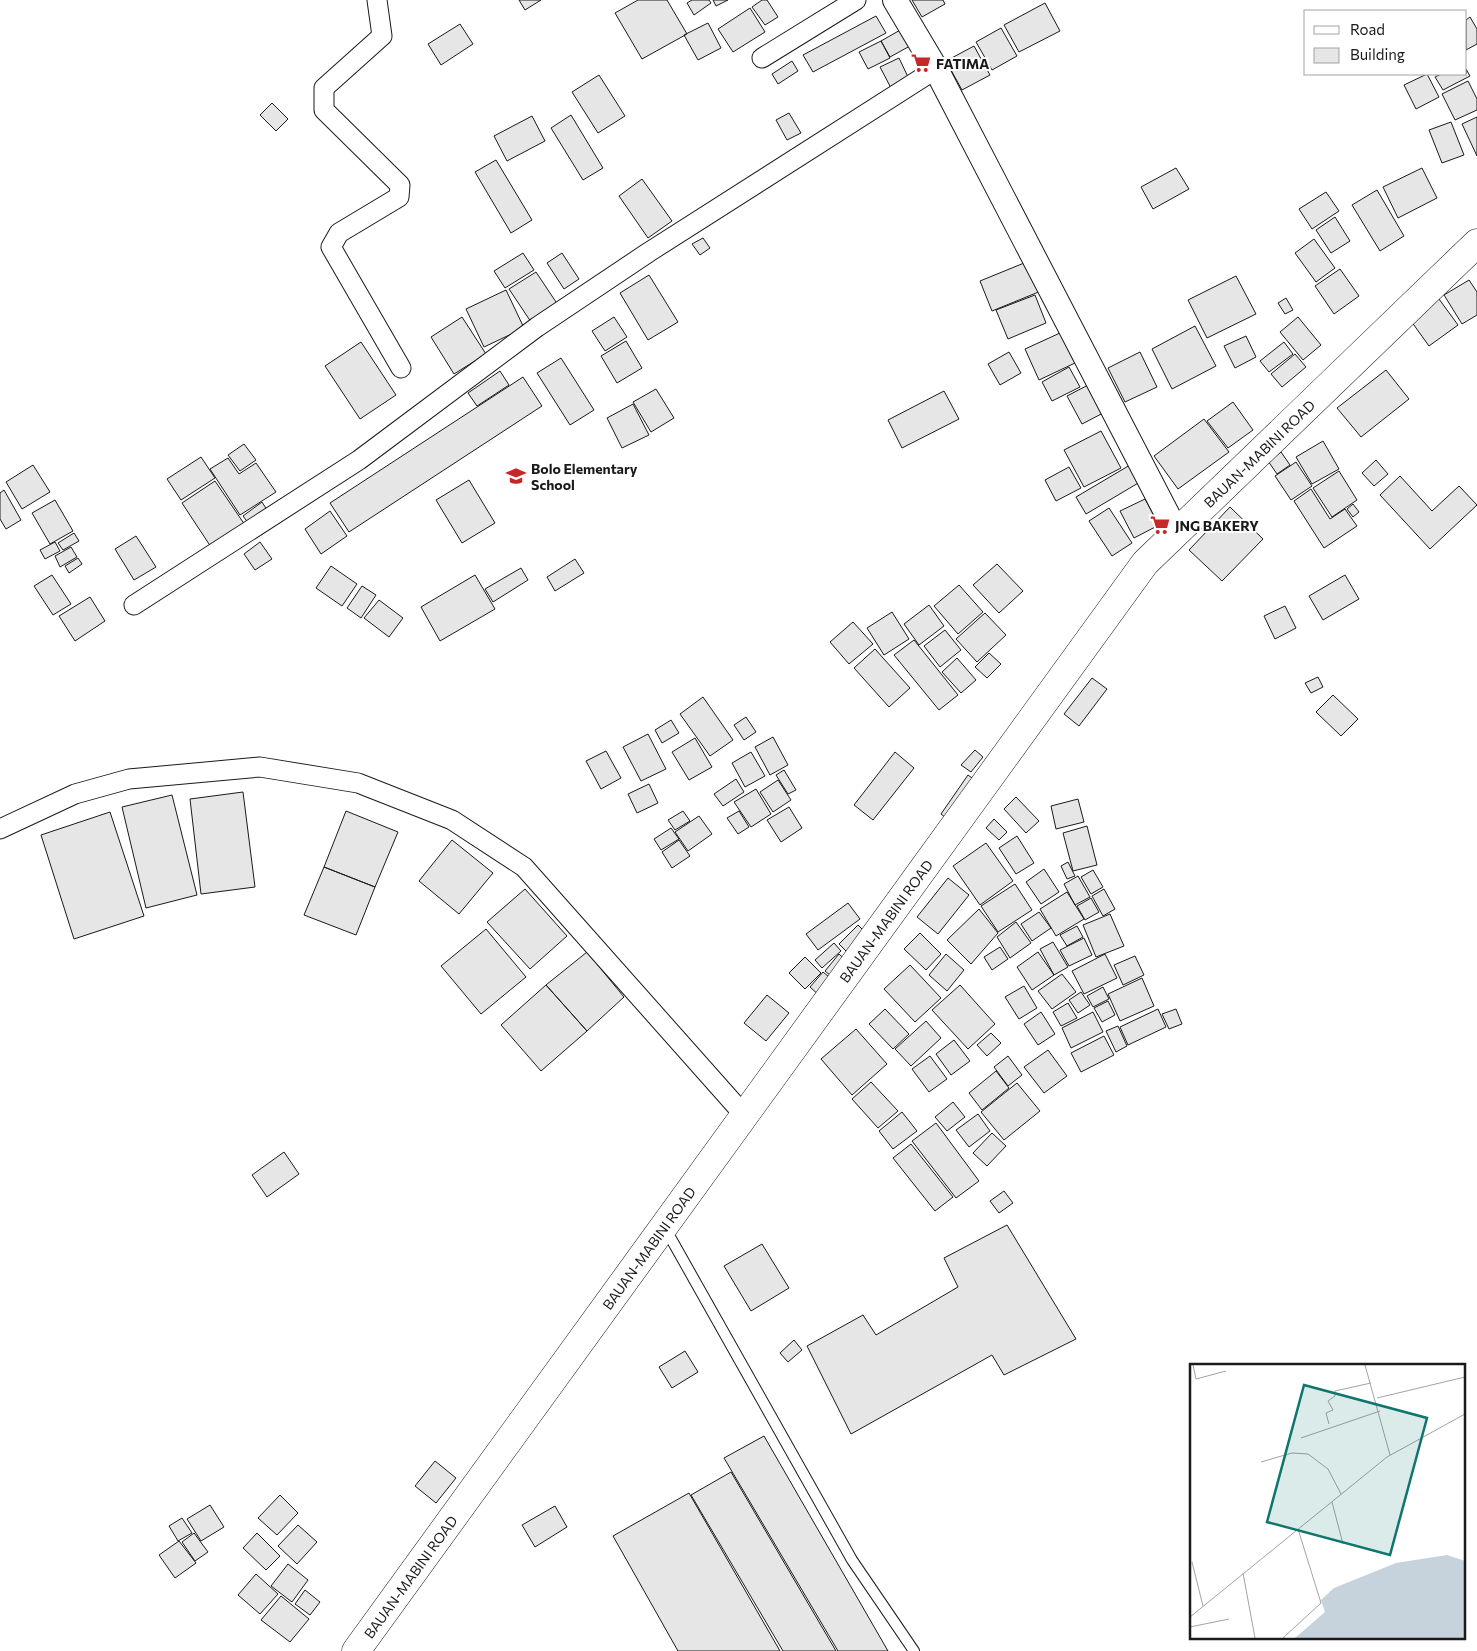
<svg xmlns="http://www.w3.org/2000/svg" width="1477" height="1651" font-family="Commissioner,sans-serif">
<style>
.building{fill:#e6e6e6;stroke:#1a1a1a}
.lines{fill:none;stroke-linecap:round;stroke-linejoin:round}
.service-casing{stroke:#1a1a1a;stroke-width:12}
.minor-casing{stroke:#1a1a1a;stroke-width:21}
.tertiary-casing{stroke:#1a1a1a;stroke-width:26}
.secondary-casing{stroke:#1a1a1a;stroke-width:29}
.service{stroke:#fff;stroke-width:10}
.minor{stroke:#fff;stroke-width:19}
.tertiary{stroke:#fff;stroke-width:24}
.secondary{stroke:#fff;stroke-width:28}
.labels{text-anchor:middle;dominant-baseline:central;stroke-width:4;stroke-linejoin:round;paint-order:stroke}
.poi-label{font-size:14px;font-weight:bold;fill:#1a1a1a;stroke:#fff;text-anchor:start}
.street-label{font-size:14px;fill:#1a1a1a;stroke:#fff}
.inset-road{fill:none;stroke:#a3a3a3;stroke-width:1}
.view{fill:#0f766e;fill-opacity:0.15;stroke:#0f766e;stroke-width:2.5}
.inset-edge{fill:none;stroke:#1a1a1a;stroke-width:2.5}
</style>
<rect width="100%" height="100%" fill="#fff"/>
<path class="building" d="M519,0H541L525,10Z
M638,0H667L687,34L642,59L615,13Z
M692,0H709L711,3L694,15L687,3Z
M713,0H728L716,6Z
M762,0H767L778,17L765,25L752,7Z
M912,0H943L945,4L922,17Z
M1045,3L1060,31L1019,52L1004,25Z
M750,8L765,32L733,52L718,29Z
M876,16L886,33L813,72L803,55Z
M1470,17L1477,29V44L1466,50V20Z
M708,23L721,48L698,60L684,35Z
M460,24L473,44L441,65L428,44Z
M909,25L919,41L890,57L881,41Z
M1001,28L1017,56L992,70L976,42Z
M881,41L890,58L868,69L859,52Z
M974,46L990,75L962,90L946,61Z
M899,58L909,79L891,88L880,67Z
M792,61L798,71L778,84L772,74Z
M1466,69L1470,76L1443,90L1435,77L1441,74H1466Z
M1427,74L1439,97L1416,109L1404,85Z
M599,75L625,116L598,133L572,92Z
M1468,81L1477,99V110L1455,120L1442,94Z
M272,103L288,119L276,131L260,115Z
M789,113L801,133L787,140L776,120Z
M571,115L603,168L583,180L551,128Z
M532,116L545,141L507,161L494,136Z
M1477,117V156L1462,124Z
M1451,122L1464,155L1442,163L1429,130Z
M496,160L532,220L511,233L475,172Z
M1176,168L1189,189L1153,209L1141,187Z
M1422,168L1437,198L1398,218L1383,187Z
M642,179L672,221L648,238L619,196Z
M1377,190L1404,236L1380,251L1352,205Z
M1326,192L1339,211L1312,229L1299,209Z
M1335,217L1350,241L1331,253L1316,230Z
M703,238L710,248L700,255L692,244Z
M1314,239L1335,268L1316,282L1295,253Z
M523,253L534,270L505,288L494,271Z
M562,253L579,279L564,289L547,263Z
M1029,261L1041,291L992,311L980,281Z
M1340,269L1359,296L1334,314L1315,286Z
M536,272L560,308L533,325L509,289Z
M649,275L678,322L648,340L620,293Z
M1236,276L1256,314L1207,338L1188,300Z
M1469,280L1477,292V315L1462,324L1444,295Z
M506,290L524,328L484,347L466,309Z
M1035,295L1046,323L1008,339L996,310Z
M1286,298L1293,310L1285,314L1278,303Z
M1439,299L1458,325L1429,346L1411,321Z
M462,317L486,354L454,374L431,337Z
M614,317L627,337L605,351L592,331Z
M1298,317L1321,345L1303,360L1280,332Z
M1195,326L1216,366L1172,389L1152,349Z
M1060,333L1075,363L1039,380L1025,349Z
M1246,336L1256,357L1235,368L1224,346Z
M626,341L642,368L617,383L601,356Z
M361,342L396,395L360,419L325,366Z
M1284,342L1293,354L1269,372L1260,361Z
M1009,352L1021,373L1000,385L988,364Z
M1140,352L1157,387L1125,402L1108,368Z
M1295,354L1306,367L1282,387L1271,374Z
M561,358L594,410L570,425L537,373Z
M1069,367L1080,387L1052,401L1042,382Z
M1386,370L1409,399L1361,437L1337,408Z
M500,371L509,385L477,406L468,393Z
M523,377L542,406L349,532L330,503Z
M1092,383L1107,411L1082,424L1067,396Z
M656,389L674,418L651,432L633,402Z
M944,391L959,419L902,448L888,420Z
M1233,402L1253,430L1228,448L1207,421Z
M633,404L649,435L622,448L607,418Z
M1204,419L1229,452L1178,489L1154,456Z
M1101,431L1121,468L1084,487L1064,450Z
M1323,441L1339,469L1312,484L1296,457Z
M244,444L256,460L240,471L228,455Z
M1281,452L1290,465L1277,474L1268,461Z
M201,457L215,478L181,500L167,479Z
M228,458L239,474L256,463L276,492L240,515L210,469Z
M1376,460L1388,474L1374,486L1362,473Z
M1296,462L1312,486L1291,500L1275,476Z
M33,465L50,492L22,509L6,482Z
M1130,465L1140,482L1086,514L1076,497Z
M1069,467L1081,488L1056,501L1045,480Z
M1339,471L1357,500L1332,517L1313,488Z
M1400,476L1432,511L1459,486L1477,505L1430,549L1380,495Z
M469,480L495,523L462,543L436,500Z
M215,481L245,525L211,547L182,503Z
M1311,489L1330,519L1345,509L1357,526L1324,548L1294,501Z
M4,490L21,520L6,529L0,519V493Z
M1145,499L1159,525L1134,538L1120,511Z
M55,500L73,531L50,544L32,513Z
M262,502L267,510L249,524L243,516Z
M1353,504L1359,512L1353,517L1347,509Z
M1230,507L1263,539L1222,581L1189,550Z
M1109,508L1132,543L1112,556L1089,521Z
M330,511L347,536L321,554L305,529Z
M74,533L79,541L63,550L58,543Z
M136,536L156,567L134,580L115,549Z
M55,542L60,551L45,559L40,550Z
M260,542L272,559L255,570L244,554Z
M71,547L77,557L60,567L55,556Z
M78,558L82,564L69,573L65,566Z
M575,559L584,573L555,591L547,577Z
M997,564L1023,591L999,613L973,585Z
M331,566L357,584L342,606L316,588Z
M521,568L528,580L493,602L485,589Z
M52,575L71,604L53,615L34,586Z
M475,575L495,609L440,641L421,607Z
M1345,575L1359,599L1323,620L1309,596Z
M959,585L983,612L958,634L934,606Z
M362,586L376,595L361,618L347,608Z
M90,597L105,621L75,641L59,616Z
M379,600L403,618L389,637L364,618Z
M929,605L944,626L919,645L904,624Z
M1285,606L1296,628L1275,639L1264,616Z
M892,612L909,639L884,655L867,628Z
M985,613L1006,635L977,662L956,639Z
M853,622L873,644L849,664L830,642Z
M945,630L961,650L940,667L924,646Z
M914,640L958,695L939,710L894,655Z
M875,649L910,688L889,707L854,668Z
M989,653L1001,664L987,678L975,667Z
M957,658L976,680L961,693L942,672Z
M1318,677L1323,687L1311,693L1305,683Z
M1092,678L1107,689L1079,726L1064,714Z
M1333,695L1358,719L1341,736L1316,712Z
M703,697L733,740L710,756L680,714Z
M746,717L756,732L744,740L734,725Z
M671,720L679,733L662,743L655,730Z
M648,734L666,769L641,781L623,747Z
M773,737L788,765L770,775L755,747Z
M695,738L712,767L689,780L672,752Z
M975,750L983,757L971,772L961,765Z
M606,751L621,778L601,789L586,761Z
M751,752L765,776L745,787L732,763Z
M895,752L914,768L873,820L854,805Z
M784,770L796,790L788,794L776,775Z
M968,775L977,782L950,821L941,814Z
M736,779L744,792L723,806L714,794Z
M778,780L791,800L773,812L760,792Z
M649,784L658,803L637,813L628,794Z
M756,789L771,814L751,827L734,802Z
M243,792L255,887L201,894L190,799Z
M172,795L197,895L146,908L122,807Z
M1016,797L1039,821L1026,833L1004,809Z
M1078,799L1084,822L1056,829L1051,806Z
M789,807L802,828L781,842L767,820Z
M346,811L398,832L375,887L324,867Z
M683,811L690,821L675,830L668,820Z
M739,811L749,827L738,834L727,818Z
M110,812L144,916L74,939L41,835Z
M699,816L712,834L688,851L675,832Z
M994,819L1007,832L999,840L986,828Z
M1087,826L1097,865L1073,871L1063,833Z
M671,828L679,839L661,850L654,839Z
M1017,836L1034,863L1016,874L999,848Z
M452,840L493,873L459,914L419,881Z
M679,840L690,856L672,868L662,852Z
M986,843L1013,881L980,905L953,866Z
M1068,862L1075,876L1067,879L1061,866Z
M324,867L375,887L356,935L304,915Z
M1044,869L1059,892L1041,904L1026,882Z
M1093,870L1103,887L1091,894L1081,877Z
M1078,876L1090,897L1075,905L1064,884Z
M948,878L969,895L938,934L917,917Z
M1015,884L1032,910L998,932L981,906Z
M525,889L567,936L530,969L487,922Z
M1104,889L1115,909L1103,916L1092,896Z
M1067,892L1084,919L1056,936L1040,909Z
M1091,898L1099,912L1085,920L1077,906Z
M848,903L860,919L818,950L806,934Z
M979,909L998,933L971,964L947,940Z
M1039,912L1051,928L1032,941L1021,924Z
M1110,914L1124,946L1096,957L1083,925Z
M1016,922L1031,943L1010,958L997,937Z
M858,925L869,936L850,955L839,944Z
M1077,926L1083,937L1067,946L1060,935Z
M486,929L526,977L481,1014L441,966Z
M920,933L941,954L926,970L904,949Z
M1084,938L1092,955L1069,966L1060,950Z
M1053,942L1068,967L1054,975L1040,949Z
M834,943L841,951L822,968L815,960Z
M1000,947L1008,959L992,970L984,957Z
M587,952L624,997L587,1031L546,985Z
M1038,952L1054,975L1032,990L1017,967Z
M839,954L850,964L836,980L825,971Z
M946,954L964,970L947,991L929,975Z
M1105,954L1117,978L1084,994L1072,971Z
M1135,956L1144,975L1123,985L1114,965Z
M805,957L821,973L805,989L789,973Z
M910,965L941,998L915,1022L884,989Z
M823,972L834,981L821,997L810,987Z
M1062,974L1076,992L1052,1009L1038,991Z
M1142,978L1154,1006L1120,1021L1108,994Z
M546,985L587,1031L541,1071L501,1025Z
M960,985L995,1024L968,1049L932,1010Z
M1024,986L1037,1008L1019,1019L1005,997Z
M1103,987L1109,999L1093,1007L1087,996Z
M1081,992L1090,1005L1078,1013L1069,1000Z
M767,995L789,1013L766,1041L744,1023Z
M1108,1001L1115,1015L1102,1022L1094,1008Z
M1068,1003L1077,1018L1061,1026L1053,1012Z
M885,1009L909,1034L893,1049L869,1024Z
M1158,1009L1166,1027L1128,1045L1120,1027Z
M1176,1009L1182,1024L1169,1029L1162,1014Z
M1041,1012L1055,1034L1038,1045L1024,1024Z
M1093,1012L1103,1032L1071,1048L1062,1028Z
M926,1021L941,1038L911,1066L895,1049Z
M1118,1026L1127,1046L1116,1052L1106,1031Z
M856,1029L887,1064L852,1095L821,1059Z
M991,1033L1001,1043L987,1056L977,1045Z
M1104,1036L1114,1055L1081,1072L1071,1053Z
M954,1040L970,1061L951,1075L936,1054Z
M1048,1050L1067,1076L1044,1093L1024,1067Z
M930,1056L947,1079L929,1092L912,1069Z
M1008,1056L1022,1075L1008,1086L994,1067Z
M996,1071L1009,1088L982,1110L969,1093Z
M871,1082L898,1111L878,1128L852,1099Z
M1017,1083L1040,1111L1004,1140L981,1112Z
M953,1102L965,1117L947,1131L935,1117Z
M902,1112L917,1131L893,1149L879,1131Z
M978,1114L990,1131L969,1147L956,1130Z
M936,1123L979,1181L956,1198L912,1141Z
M992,1133L1006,1146L987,1166L973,1153Z
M911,1144L953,1197L935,1211L893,1158Z
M284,1152L299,1174L267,1197L252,1175Z
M1004,1191L1013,1203L999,1213L990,1201Z
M1007,1225L1076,1339L1004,1375L992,1355L851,1434L807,1346L863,1315L876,1335L958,1287L944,1258Z
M762,1244L789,1288L751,1311L724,1266Z
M794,1340L802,1350L788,1362L780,1353Z
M685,1351L698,1372L672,1388L659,1367Z
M764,1436L888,1651H838L724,1458Z
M435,1461L456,1478L436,1503L415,1486Z
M731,1472L836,1651H783L691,1495Z
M689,1493L780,1651H678L613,1536Z
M280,1495L298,1513L277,1535L258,1518Z
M210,1505L224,1527L201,1541L187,1519Z
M555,1506L567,1527L535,1547L522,1525Z
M182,1518L192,1533L178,1541L169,1526Z
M298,1525L317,1542L297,1564L278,1546Z
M194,1533L208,1552L195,1561L182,1542Z
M257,1533L280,1556L266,1570L243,1548Z
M179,1541L196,1563L175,1578L159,1555Z
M288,1564L308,1580L292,1602L271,1586Z
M256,1574L278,1594L260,1614L238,1595Z
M305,1590L320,1602L310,1615L295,1604Z
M281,1596L309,1619L290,1642L261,1620Z"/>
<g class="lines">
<defs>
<path id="service" d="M665,1228L852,1560L914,1651"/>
<path id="minor" d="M377,0L382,36L324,88V110L400,185L399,197L339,233L331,247L401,368
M762,58L856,0
M134,605L359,460L537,327L649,252L936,69
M0,829L75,794L129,779L260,767L358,783L452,820L524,867L745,1116"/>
<path id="tertiary" d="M895,0L936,69L1177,533"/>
<g id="secondary">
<path id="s1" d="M356,1651L1145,563L1477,243"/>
</g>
</defs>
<use href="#service" class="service-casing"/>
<use href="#minor" class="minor-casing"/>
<use href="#tertiary" class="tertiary-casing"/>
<use href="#secondary" class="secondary-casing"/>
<use href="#service" class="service"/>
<use href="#minor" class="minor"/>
<use href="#tertiary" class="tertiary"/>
<use href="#secondary" class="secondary"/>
</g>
<defs>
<symbol id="supermarket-bare" viewBox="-9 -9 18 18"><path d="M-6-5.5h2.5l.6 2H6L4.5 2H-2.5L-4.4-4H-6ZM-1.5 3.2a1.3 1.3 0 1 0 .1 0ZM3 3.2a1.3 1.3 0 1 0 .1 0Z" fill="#c62828" stroke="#fff" stroke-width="2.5" paint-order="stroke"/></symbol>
<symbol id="school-bare" viewBox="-9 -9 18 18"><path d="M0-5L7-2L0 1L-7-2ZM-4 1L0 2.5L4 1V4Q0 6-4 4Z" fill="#c62828" stroke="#fff" stroke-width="2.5" paint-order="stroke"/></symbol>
</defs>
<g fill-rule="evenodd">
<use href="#supermarket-bare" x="907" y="49" width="28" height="28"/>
<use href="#school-bare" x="502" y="462" width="28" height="28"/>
<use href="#supermarket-bare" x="1146" y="511" width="28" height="28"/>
</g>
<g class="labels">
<g class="poi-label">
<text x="936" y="63">FATIMA</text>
<text x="531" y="468">Bolo Elementary<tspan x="531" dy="16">School</tspan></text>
<text x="1175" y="525">JNG BAKERY</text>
</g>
<g class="street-label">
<text stroke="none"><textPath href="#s1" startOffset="1502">BAUAN-MABINI ROAD</textPath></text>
<text stroke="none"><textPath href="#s1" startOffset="902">BAUAN-MABINI ROAD</textPath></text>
<text stroke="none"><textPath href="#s1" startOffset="498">BAUAN-MABINI ROAD</textPath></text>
<text stroke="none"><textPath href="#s1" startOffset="92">BAUAN-MABINI ROAD</textPath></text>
</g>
</g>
<g transform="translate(1190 1364)">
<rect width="275" height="275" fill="#fff"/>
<path d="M257,191L275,197V274H105L135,248L131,236L144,224L206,199Z" fill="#c6d2dc"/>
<path class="inset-road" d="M3,1L6,15L36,7M175,1L200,91M187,34L275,13M139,60L136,49L143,46L138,37L145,32V27L181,19M111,74L190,47M71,98L102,89L118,90L138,105L151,130M142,138L153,180M2,198L13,242M53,209L65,274M0,253L197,93L275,50M0,263L39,255M93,274L131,239L108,165"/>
<path class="view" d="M114,21L237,54L200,191L77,158Z"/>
<rect width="275" height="275" class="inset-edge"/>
</g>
<rect x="1304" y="10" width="162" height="65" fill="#ffffff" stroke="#a3a3a3"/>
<rect x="1314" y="26" width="25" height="8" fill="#ffffff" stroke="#a3a3a3"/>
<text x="1350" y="35" font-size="15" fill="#1a1a1a">Road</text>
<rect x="1314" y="48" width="25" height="15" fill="#e6e6e6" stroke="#a3a3a3"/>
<text x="1350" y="60" font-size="15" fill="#1a1a1a">Building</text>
</svg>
